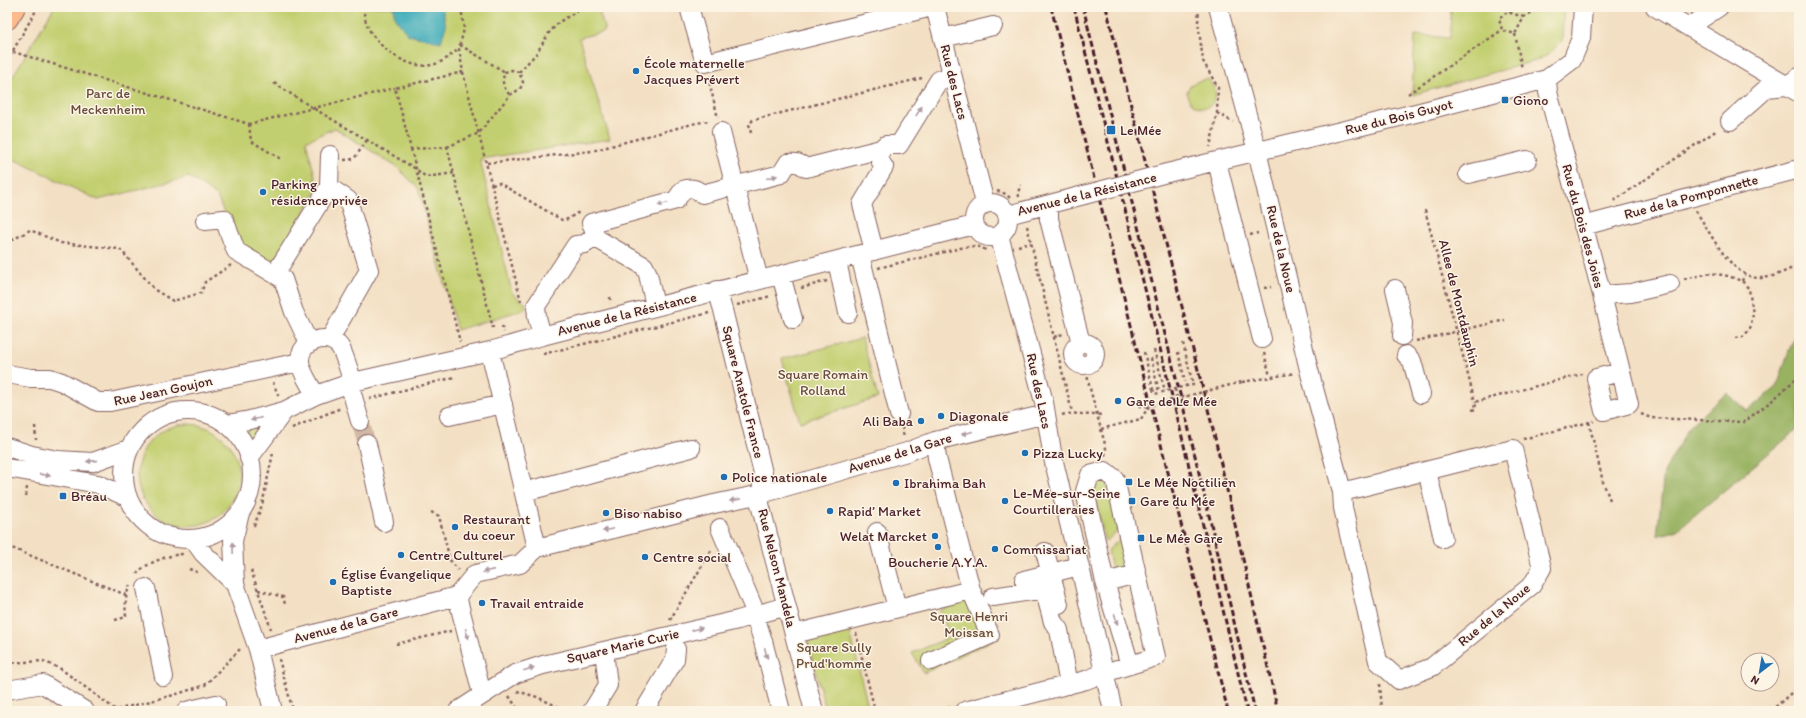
<svg xmlns="http://www.w3.org/2000/svg" width="1806" height="718" font-family="Itim,sans-serif">
<style>
.green{fill:#c2cf70;stroke:#86774e}
.forest{fill:#99b262;stroke:#726846}
.water{fill:#3babb9;stroke:#426572}
.lines{fill:none;stroke-linecap:round;stroke-linejoin:round}
.minor-tunnel{stroke:#d1b9a5;stroke-width:18;stroke-dasharray:18 9;stroke-linecap:butt}
.minor-casing{stroke:#856260;stroke-width:20}
.major-casing{stroke:#856260;stroke-width:24}
.path{stroke:#856260;stroke-width:2.5;stroke-dasharray:3 3;stroke-linecap:butt}
.minor{stroke:#fff;stroke-width:18}
.major{stroke:#fbbb8c;stroke-width:22}
.rail{stroke:#4a1f2b;stroke-width:3;stroke-dasharray:6 3;stroke-linecap:butt}
.minor-bridge-casing{stroke:#856260;stroke-width:20;stroke-linecap:butt}
.path-bridge{stroke:#856260;stroke-width:2.5;stroke-dasharray:3 3;stroke-linecap:butt}
.minor-bridge{stroke:#fff;stroke-width:18}
.oneway{fill:#ae9aa0}
.poi-dot{fill:#1f6fb2;stroke:#fcf5e5;stroke-width:1.5}
.labels{text-anchor:middle;dominant-baseline:central;stroke-width:3;stroke-linejoin:round;paint-order:stroke}
.poi-label{font-size:14px;fill:#4a1f2b;stroke:#fcf5e5;text-anchor:start}
.street-label{font-size:14px;fill:#4a1f2b;stroke:#fcf5e5}
.park-label{font-size:14px;fill:#684b3c;stroke:#fcf5e5}
</style>
<rect width="100%" height="100%" fill="#fcf5e5"/>
<filter id="ink" filterUnits="userSpaceOnUse"><feTurbulence type="fractalNoise" baseFrequency=".025" numOctaves="2"/><feDisplacementMap in="SourceGraphic" scale="8" xChannelSelector="R" yChannelSelector="G"/><feConvolveMatrix kernelMatrix="1 2 1 2 8 2 1 2 1" color-interpolation-filters="sRGB"/></filter>
<filter id="wash" filterUnits="userSpaceOnUse"><feTurbulence type="fractalNoise" baseFrequency=".012" numOctaves="4" result="noise"/><feDisplacementMap in="SourceGraphic" scale="16" xChannelSelector="R" yChannelSelector="G"/><feGaussianBlur stdDeviation="0.9" result="paint"/><feColorMatrix in="noise" values="0 0 0 0 0 0 0 0 0 0 0 0 0 0 0 0 0 1.4 0 .05"/><feComposite in="paint" operator="in"/></filter>
<g filter="url(#wash)">
<rect width="100%" height="100%" fill="#f3dfc3"/>
<path class="green" d="M54,7H598L605,31L579,38L610,139L480,159L512,293L526,304L525,309L457,330L418,188L398,168L335,128L306,141L315,176L316,192L279,253L270,265L238,246L217,196L189,177L98,200L7,156V86Z
M1451,7H1564L1562,41L1548,55L1535,61L1412,95L1415,35L1450,38Z
M1208,79C1213,86 1219,92 1214,101C1201,123 1164,85 1208,79Z
M862,338L878,398L800,422L782,359Z
M276,417L253,448L238,426Z
M137 475a51 51 0 1 1 102 0a51 51 0 1 1-102 0Z
M1100,480L1109,483L1120,529L1105,542L1093,487Z
M1122,537L1129,571L1113,574L1108,550Z
M981,592L999,637L924,673L912,653L951,637L939,611Z
M849,627L869,711H826L807,639Z"/>
<path class="forest" d="M1799,329V428L1677,530L1657,536L1664,472L1690,425L1727,393L1747,411L1777,387L1789,350Z"/>
<path class="water" d="M393,7H442L446,26L441,42L408,35L395,18Z"/>
</g>
<g filter="url(#ink)">
<g class="lines">
<path class="minor-tunnel" d="M360,421L367,444"/>
<defs>
<path id="minor" d="M689,7L705,63L932,7
M935,7L985,203
M1218,7L1257,151L1309,370L1339,480L1342,492L1343,508L1378,661L1399,680L1432,667L1532,585L1542,568L1513,449L1342,492
M1655,7L1799,93
M1689,27L1719,7
M943,38L993,26
M1547,79L1548,92L1602,295L1629,404L1604,411L1596,378L1621,372
M1730,121L1767,88L1786,86L1799,77
M721,132L759,280
M1217,162L1262,339
M1167,173L1420,112L1547,79L1572,60L1581,38L1583,7
M1468,174L1527,160
M329,187L348,200L369,270L330,339
M974 220a17 17 0 1 1 34 0a17 17 0 1 1-34 0Z
M1049,204V219L1081,343
M1008,215L1084,195
M205,221L224,219L236,251L283,279L294,312L309,343
M1583,226L1799,169
M999,235L1044,402L1053,458L1082,576L1113,711
M594,237L644,266L648,274L655,306
M874,251L862,204L884,167C879,161 879,157 881,149
M860,255L899,414
M837,261L848,313
M275,274L329,187L330,155
M781,275L793,319
M1395,289L1403,323L1402,336
M717,290L723,310L763,473L760,504L814,711
M1602,295L1631,293L1670,284
M542,336L537,317L536,306L576,245L585,244L594,237V229L591,223L676,200L683,190C691,187 696,188 702,194L781,174L788,163C796,162 800,163 806,168L881,149L885,145H899L939,80L952,75
M1073 354a11 11 0 1 1 22 0a11 11 0 1 1-22 0Z
M490,351L537,548
M1406,355L1412,361L1421,394
M7,374L31,378H50L62,382L98,402H110L300,362
M349,383L360,421
M316,395C311,388 300,369 300,361C299,341 328,331 340,347C345,355 349,372 353,382
M124 475a64 64 0 1 1 128 0a64 64 0 1 1-128 0Z
M449,416L503,404
M227,424L250,420L284,411L316,395L353,382L490,351L542,336L974,225
M367,444L384,522
M7,447L32,455L58,460L93,462L129,449
M249,458L284,411
M7,468L98,484L127,497
M1427,471L1443,538
M524,492L691,448
M240,513L233,541L235,584L258,649L273,711
M720,528L754,609
M877,532L897,608
M193,539L203,553L235,584
M1045,552L1059,604
M1024,580L1079,566
M1105,582L1137,574
M146,588L164,677
M457,596L482,694
M993,597L1044,589L1053,622L1059,630L1069,685
M755,616L763,641L781,711
M794,634L971,590
M258,649L457,596L475,574L520,564L537,548L714,504L761,494L907,452L935,441L1046,414
M931,661L990,635L971,590L937,458L935,441
M7,690L43,684L85,711
M186,711L216,704
M458,711L515,674L543,665L738,620L776,609L787,608
M592,711L608,685L604,651
M644,711L675,659L676,649
M965,711L1086,680L1104,673L1156,657L1115,479L1105,471L1090,475L1085,491L1105,582L1130,665"/>
<path id="major" d="M7,18L14,7"/>
</defs>
<use href="#minor" class="minor-casing"/>
<use href="#major" class="major-casing"/>
<path class="path" d="M363,7C364,13 365,20 367,25C377,49 413,74 438,63C446,60 452,54 459,49
M461,7L464,29L459,49L463,72L395,88L411,149L447,147L493,328
M1199,7L1198,22L1203,61L1218,88L1217,113L1210,147
M1506,7L1507,12
M1510,13L1513,7
M1524,17L1507,12L1499,19L1502,30L1515,34L1524,17L1541,7
M1515,34L1522,69
M460,45L505,72
M7,50L249,124L395,88
M7,61L38,7
M463,72L521,301
M519,72L536,54L549,33L559,22L584,7
M708,77L718,118
M274,83L313,108L416,169L426,177L454,173
M1408,94L1502,30
M1217,113L1233,122
M249,124L251,141L281,159
M751,133L749,124L753,120L922,78
M447,147L479,133L510,95L520,89L523,82L519,72L512,70L505,72C501,82 503,87 510,95
M411,149L460,342
M344,160L354,159L367,140
M487,163L592,151L696,123L710,121
M492,185L499,183L562,220L568,219L577,213L580,214
M997,191L1006,194L1011,199
M1019,197L1018,192L1021,185
M1614,201L1717,130
M1425,210L1475,402
M1696,211C1710,232 1730,276 1758,278C1772,279 1787,270 1799,265
M1027,226L1072,412
M1250,235L1258,233
M7,240L9,242L30,230L61,243L120,249L155,290L173,301L201,293L205,282L231,265
M1018,246L1031,243
M878,268L969,246L981,247L987,251
M1684,279L1711,273L1728,276L1742,281L1749,289L1753,314L1750,329L1743,337L1735,338
M1742,281L1745,273
M801,288L827,281
M1264,288L1271,287
M610,297L611,303
M737,305L771,296
M502,326L504,332
M1054,337L1063,334
M1416,341L1505,320
M1183,343L1193,385L1186,386
M1154,350L1165,391
M1144,352L1153,389
M1178,352L1185,381
M1264,353L1270,376
M543,354L709,313
M1151,358L1159,392
M1087,365L1088,381L1106,448L1105,456
M273,382L279,398
M1242,382L1295,373
M1175,389L1177,399
M369,399L455,377
M1139,406H1149
M1472,410L1476,409L1475,402L1582,374
M1641,414L1651,418L1744,422L1774,399L1799,376
M1062,415C1077,411 1089,417 1103,414
M1589,422L1603,482L1610,500
M35,426L36,440
M902,427L904,438
M292,428L341,408
M1101,429L1141,419
M1523,439L1594,421
M26,496L27,487
M431,512L439,516L450,560L458,570
M254,526L262,505L273,453
M7,546L126,595
M189,569L200,573
M251,570L271,629
M137,574C144,563 172,554 184,554
M258,590L283,597L285,604H287
M115,620L126,617C125,605 125,596 130,585
M670,620L712,549
M856,633L875,711
M396,644L451,631
M279,659L293,711
M7,663L43,661L61,669L116,710L174,695L205,685L242,647
M1380,684L1382,711
M517,691L537,697L563,709
M509,696L519,711
M936,711L951,707
M1771,711L1799,686"/>
<use href="#minor" class="minor"/>
<use href="#major" class="major"/>
<path class="rail" d="M1051,7L1228,711
M1074,7L1178,420L1247,711
M1083,7L1188,426L1255,711
M1106,7L1212,425L1278,711"/>
<defs>
<path id="minor-bridge" d="M1084,195L1167,173"/>
</defs>
<use href="#minor-bridge" class="minor-bridge-casing"/>
<path class="path-bridge" d="M1153,389L1155,394L1186,386L1185,381
M1141,419L1149,406L1242,382"/>
<use href="#minor-bridge" class="minor-bridge"/>
</g>
<defs><path id="oneway-solid" d="M-6-.8H1V-3.2L6.5 0L1 3.2V.8H-6Z"/></defs>
<g class="oneway">
<use href="#oneway-solid" transform="translate(919 111) rotate(-58)"/>
<use href="#oneway-solid" transform="translate(772 177) rotate(-14)"/>
<use href="#oneway-solid" transform="translate(663 204) rotate(165)"/>
<use href="#oneway-solid" transform="translate(256 419) rotate(165)"/>
<use href="#oneway-solid" transform="translate(967 433) rotate(166)"/>
<use href="#oneway-solid" transform="translate(92 461) rotate(174)"/>
<use href="#oneway-solid" transform="translate(45 475) rotate(11)"/>
<use href="#oneway-solid" transform="translate(735 500) rotate(169)"/>
<use href="#oneway-solid" transform="translate(608 530) rotate(166)"/>
<use href="#oneway-solid" transform="translate(233 548) rotate(-92)"/>
<use href="#oneway-solid" transform="translate(488 571) rotate(167)"/>
<use href="#oneway-solid" transform="translate(1116 619) rotate(74)"/>
<use href="#oneway-solid" transform="translate(697 629) rotate(-13)"/>
<use href="#oneway-solid" transform="translate(467 634) rotate(76)"/>
<use href="#oneway-solid" transform="translate(766 653) rotate(76)"/>
<use href="#oneway-solid" transform="translate(529 669) rotate(-18)"/>
</g>
</g>
<g class="poi-dot">
<circle cx="636" cy="71" r="4"/>
<rect x="1501" y="96" width="8" height="8" rx="2"/>
<rect x="1106" y="125" width="10" height="10" rx="2"/>
<circle cx="263" cy="192" r="4"/>
<circle cx="1118" cy="401" r="4"/>
<circle cx="941" cy="416" r="4"/>
<circle cx="921" cy="421" r="4"/>
<circle cx="1025" cy="453" r="4"/>
<circle cx="724" cy="477" r="4"/>
<rect x="1125" y="478" width="8" height="8" rx="2"/>
<circle cx="896" cy="483" r="4"/>
<rect x="59" y="492" width="8" height="8" rx="2"/>
<circle cx="1005" cy="501" r="4"/>
<rect x="1128" y="497" width="8" height="8" rx="2"/>
<circle cx="830" cy="511" r="4"/>
<circle cx="606" cy="513" r="4"/>
<circle cx="455" cy="527" r="4"/>
<circle cx="935" cy="536" r="4"/>
<rect x="1137" y="534" width="8" height="8" rx="2"/>
<circle cx="938" cy="547" r="4"/>
<circle cx="995" cy="549" r="4"/>
<circle cx="401" cy="555" r="4"/>
<circle cx="645" cy="557" r="4"/>
<circle cx="333" cy="582" r="4"/>
<circle cx="482" cy="603" r="4"/>
</g>
<g class="labels">
<g class="poi-label">
<text x="644" y="63">École maternelle<tspan x="644" dy="16">Jacques Prévert</tspan></text>
<text x="1513" y="100">Giono</text>
<text x="1120" y="130">Le Mée</text>
<text x="271" y="184">Parking<tspan x="271" dy="16">résidence privée</tspan></text>
<text x="1126" y="401">Gare de Le Mée</text>
<text x="949" y="416">Diagonale</text>
<text x="913" y="421" text-anchor="end">Ali Baba</text>
<text x="1033" y="453">Pizza Lucky</text>
<text x="732" y="477">Police nationale</text>
<text x="1137" y="482">Le Mée Noctilien</text>
<text x="904" y="483">Ibrahima Bah</text>
<text x="1013" y="493">Le-Mée-sur-Seine<tspan x="1013" dy="16">Courtilleraies</tspan></text>
<text x="71" y="496">Bréau</text>
<text x="1140" y="501">Gare du Mée</text>
<text x="838" y="511">Rapid’ Market</text>
<text x="614" y="513">Biso nabiso</text>
<text x="463" y="519">Restaurant<tspan x="463" dy="16">du coeur</tspan></text>
<text x="927" y="536" text-anchor="end">Welat Marcket</text>
<text x="1149" y="538">Le Mée Gare</text>
<text x="1003" y="549">Commissariat</text>
<text x="409" y="555">Centre Culturel</text>
<text x="653" y="557">Centre social</text>
<text x="938" y="562" text-anchor="middle">Boucherie A.Y.A.</text>
<text x="341" y="574">Église Évangelique<tspan x="341" dy="16">Baptiste</tspan></text>
<text x="490" y="603">Travail entraide</text>
</g>
<g class="street-label">
<text transform="translate(954 82) rotate(76)">Rue des Lacs</text>
<text transform="translate(1399 117) rotate(-14)">Rue du Bois Guyot</text>
<text transform="translate(1087 194) rotate(-14)">Avenue de la Résistance</text>
<text transform="translate(1691 197) rotate(-15)">Rue de la Pomponnette</text>
<text transform="translate(1583 226) rotate(75)">Rue du Bois des Joies</text>
<text transform="translate(1281 249) rotate(77)">Rue de la Noue</text>
<text transform="translate(1459 303) rotate(76)">Allee de Montdauphin</text>
<text transform="translate(627 314) rotate(-14)">Avenue de la Résistance</text>
<text transform="translate(163 391) rotate(-12)">Rue Jean Goujon</text>
<text transform="translate(1039 391) rotate(78)">Rue des Lacs</text>
<text transform="translate(743 392) rotate(76)">Square Anatole France</text>
<text transform="translate(900 453) rotate(-17)">Avenue de la Gare</text>
<text transform="translate(777 568) rotate(76)">Rue Nelson Mandela</text>
<text transform="translate(1494 615) rotate(-40)">Rue de la Noue</text>
<text transform="translate(346 625) rotate(-15)">Avenue de la Gare</text>
<text transform="translate(623 646) rotate(-13)">Square Marie Curie</text>
</g>
<g class="park-label">
<text x="108" y="93">Parc de<tspan x="108" dy="16">Meckenheim</tspan></text>
<text x="823" y="374">Square Romain<tspan x="823" dy="16">Rolland</tspan></text>
<text x="969" y="616">Square Henri<tspan x="969" dy="16">Moissan</tspan></text>
<text x="834" y="647">Square Sully<tspan x="834" dy="16">Prud'homme</tspan></text>
</g>
</g>
<rect width="1806" height="718" fill="none" stroke="#fcf5e5" stroke-width="24"/>
<g transform="translate(1760 672) rotate(211)"><circle r="19" fill="#fcf5e5" stroke="#b59f9b"/>
<path d="M0-3L7 15L0 10L-7 15Z" fill="#1f6fb2"/>
<text y="-6" font-size="11" font-weight="bold" text-anchor="middle" fill="#4a1f2b">N</text>
</g>
</svg>
